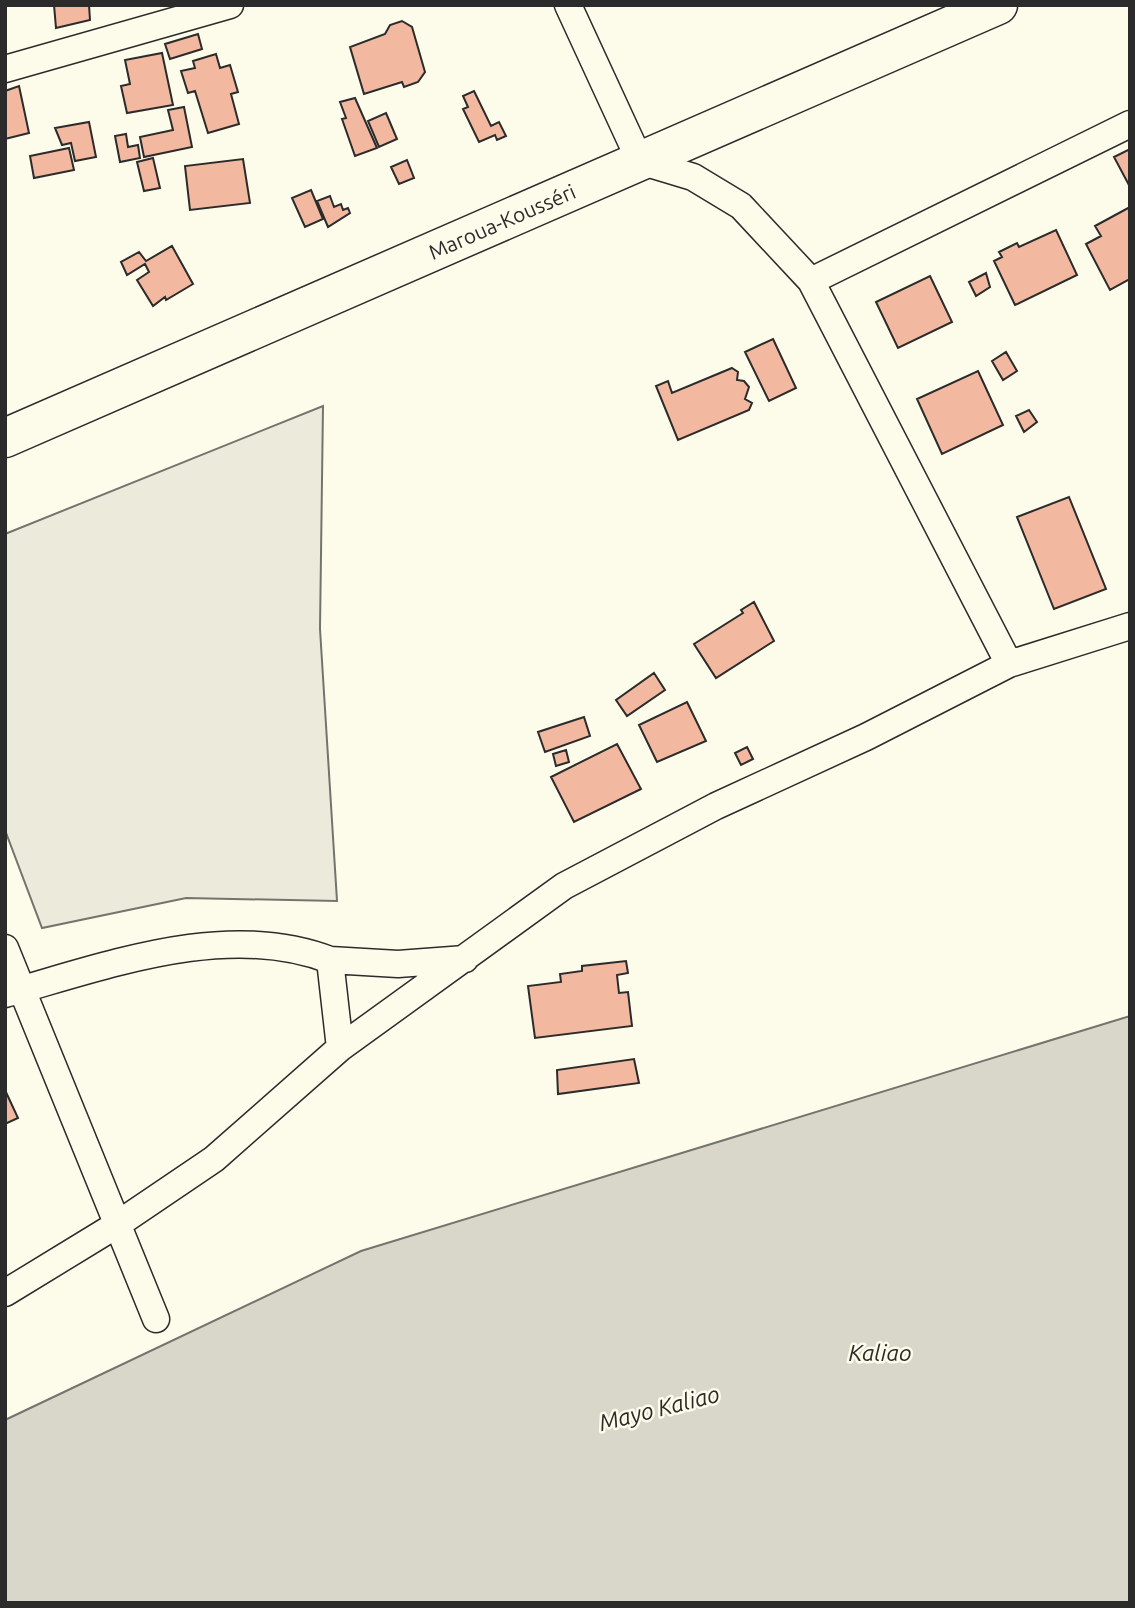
<svg xmlns="http://www.w3.org/2000/svg" width="1135" height="1608" font-family="Ubuntu,sans-serif">
<style>
.green{fill:#ecebdb;stroke:#74746e;stroke-width:2}
.water{fill:#d8d7c9;stroke:#74746e;stroke-width:2}
.building{fill:#f2b8a0;stroke:#2b2b2b;stroke-width:2}
.lines{fill:none;stroke-linecap:round;stroke-linejoin:round}
.minor-casing{stroke:#2b2b2b;stroke-width:29}
.trunk-casing{stroke:#2b2b2b;stroke-width:41}
.minor{stroke:#fdfbea;stroke-width:26}
.trunk{stroke:#fdfbea;stroke-width:38}
.labels{text-anchor:middle;dominant-baseline:central;stroke-width:5;stroke-linejoin:round;paint-order:stroke}
.street-label{font-size:21px;fill:#2b2b2b;stroke:#fdfbea}
.water-label{font-size:23px;font-style:italic;fill:#2b2b2b;stroke:#fdfbea}
</style>
<rect width="100%" height="100%" fill="#fdfbea"/>
<path class="green" d="M323,406L320,629L337,901L186,898L42,928L5,830V534Z"/>
<path class="water" d="M1130,1016V1603H5V1420L361,1251Z"/>
<path class="building" d="M54,5H89L90,20L56,28Z
M402,21L412,27L425,72L418,82L404,87L402,82L364,94L350,47L385,34L390,25Z
M198,34L202,49L170,59L165,44Z
M162,53L173,105L127,113L121,86L130,84L125,60Z
M216,54L220,68L230,65L238,92L231,94L239,124L208,133L195,91L188,93L181,71L195,68L193,61Z
M19,86L29,133L5,139V91Z
M474,91L491,126L499,122L506,136L497,140L495,135L479,142L463,109L468,107L463,96Z
M355,98L377,148L355,156L342,119L346,118L340,102Z
M184,107L192,147L144,157L140,137L173,130L168,110Z
M386,113L397,139L379,147L368,121Z
M89,122L96,157L75,161L71,143L62,145L55,128Z
M126,134L128,147L138,145L140,158L120,162L115,136Z
M69,148L74,170L34,178L30,156Z
M1130,149V187L1114,157Z
M153,158L160,188L144,191L137,162Z
M243,159L250,203L190,210L185,166Z
M407,160L414,178L399,184L391,167Z
M311,190L323,219L305,227L292,198Z
M330,196L334,207L341,204L343,210L348,208L350,213L328,227L317,201Z
M1130,207V279L1110,290L1086,244L1101,236L1095,226Z
M1056,230L1077,275L1015,305L994,261L1002,257L999,252L1017,243L1019,247Z
M172,246L193,284L166,300L165,297L153,306L137,280L149,272L145,264L127,275L121,262L139,252L146,261Z
M986,273L990,287L976,296L969,282Z
M930,276L952,322L898,348L876,302Z
M773,339L796,388L769,401L745,352Z
M1006,352L1017,371L1003,380L992,361Z
M732,368L738,372L737,380L744,381L749,387L745,399L752,403L749,410L678,440L656,386L668,381L672,393Z
M978,371L1003,425L942,454L917,399Z
M1029,410L1037,422L1024,432L1016,416Z
M1069,497L1106,589L1054,609L1017,517Z
M754,602L774,641L716,678L694,644L743,613L741,610Z
M654,673L665,690L627,716L616,700Z
M687,702L706,741L657,762L639,725Z
M584,717L590,736L545,752L538,732Z
M617,744L641,789L574,822L551,777Z
M747,747L753,759L741,765L735,753Z
M566,750L569,762L556,766L553,754Z
M626,961L628,973L617,975L619,993L628,992L632,1026L535,1038L528,986L561,982L560,974L582,971V966Z
M634,1059L639,1083L558,1094L557,1070Z
M5,1090L18,1118L5,1124Z"/>
<g class="lines">
<defs>
<path id="minor" d="M568,5L640,161L693,177L741,206L811,281L1009,664
M5,69L230,5
M811,281L1130,124
M5,948L156,1319
M330,960L398,964L465,959
M5,994C107,966 226,920 330,960L340,1048
M5,1293L118,1224L214,1159L340,1048L564,886L716,806L866,737L1009,664L1130,626"/>
<g id="trunk">
<path id="s1" d="M5,438L998,5"/>
</g>
</defs>
<use href="#minor" class="minor-casing"/>
<use href="#trunk" class="trunk-casing"/>
<use href="#minor" class="minor"/>
<use href="#trunk" class="trunk"/>
</g>
<g class="labels">
<g class="street-label">
<text stroke="none"><textPath href="#s1" startOffset="542">Maroua-Kousséri</textPath></text>
</g>
<g class="water-label">
<text x="880" y="1352">Kaliao</text>
<text transform="translate(659 1408) rotate(-14)">Mayo Kaliao</text>
</g>
</g>
<rect width="1135" height="1608" fill="none" stroke="#2b2b2b" stroke-width="14"/>
</svg>
